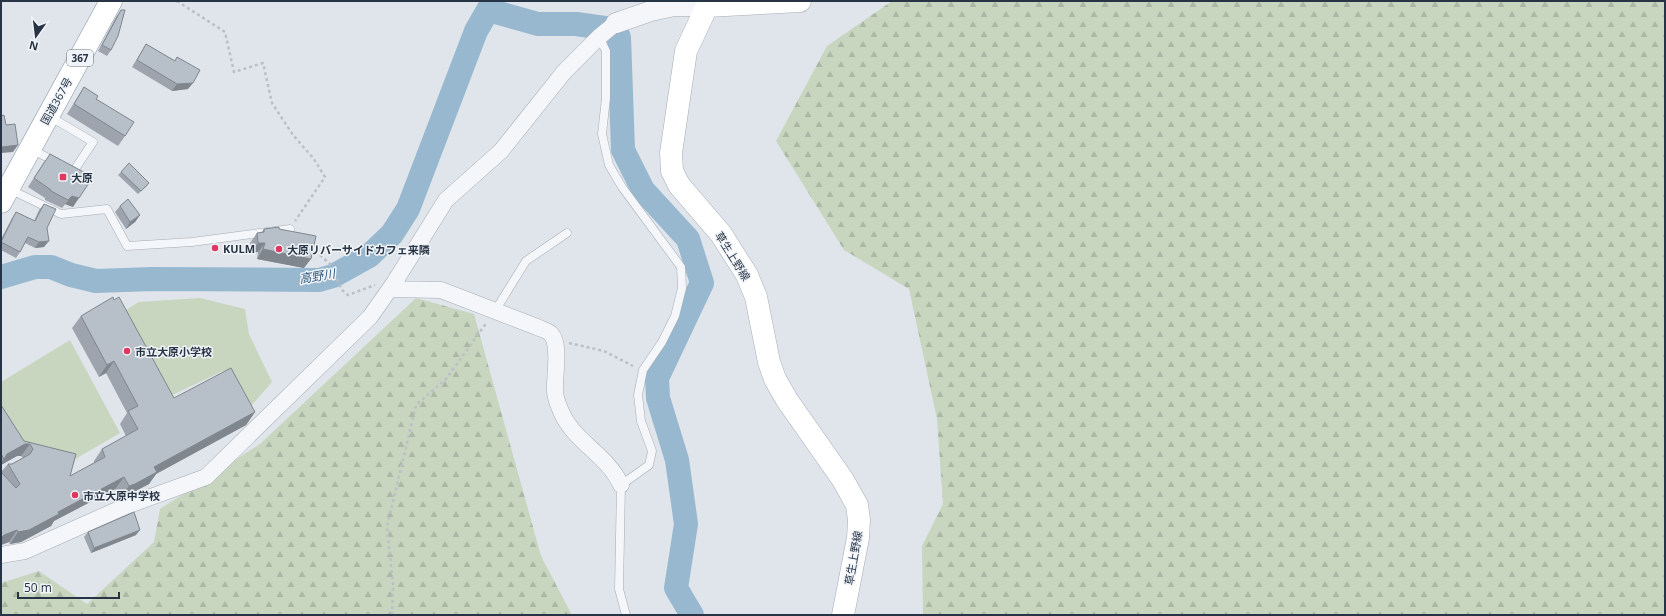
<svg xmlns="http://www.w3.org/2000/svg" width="1666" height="616" font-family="'Open Sans','Noto Sans JP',sans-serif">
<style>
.green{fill:#c8d6c0}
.forest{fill:url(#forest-firs)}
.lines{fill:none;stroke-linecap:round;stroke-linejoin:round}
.river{stroke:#97b8cf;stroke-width:24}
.service-casing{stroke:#a5acb6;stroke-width:9}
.minor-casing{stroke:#a5acb6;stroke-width:17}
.tertiary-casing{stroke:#a5acb6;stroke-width:21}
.secondary-casing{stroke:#a5acb6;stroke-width:23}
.trunk-casing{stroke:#8694a3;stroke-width:23}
.path{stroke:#bbc0c7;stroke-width:2.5;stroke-dasharray:3 3;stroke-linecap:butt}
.service{stroke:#f4f6f9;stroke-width:8}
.minor{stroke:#f4f6f9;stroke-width:16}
.tertiary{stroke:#f4f6f9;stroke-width:20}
.secondary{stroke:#fff;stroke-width:22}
.trunk{stroke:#fff;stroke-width:22}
.wall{fill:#9da4ad}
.shaded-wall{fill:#80868d}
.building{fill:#b7bfc9;stroke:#80868d}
.poi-dot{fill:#de3760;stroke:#f0f4f8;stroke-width:1.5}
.labels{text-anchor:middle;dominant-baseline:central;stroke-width:3;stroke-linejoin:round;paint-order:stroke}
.shield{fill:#f0f4f8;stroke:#636e7b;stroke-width:1}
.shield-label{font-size:10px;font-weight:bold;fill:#273445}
.street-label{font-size:11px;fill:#273445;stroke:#f0f4f8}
.poi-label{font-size:11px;font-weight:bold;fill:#273445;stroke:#f0f4f8;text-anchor:start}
.water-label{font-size:12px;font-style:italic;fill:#2c587d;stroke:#f0f4f8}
</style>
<defs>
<pattern id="forest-firs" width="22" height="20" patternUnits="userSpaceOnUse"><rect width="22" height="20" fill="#c8d6c0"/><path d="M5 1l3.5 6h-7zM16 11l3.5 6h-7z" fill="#acb8a6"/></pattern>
</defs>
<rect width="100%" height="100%" fill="#e0e5eb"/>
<path class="green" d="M200,298L245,309L249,334L272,382L245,413L223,371L166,398L121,313L139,302Z
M70,340L120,433L72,461L19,449L1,423V382Z"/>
<path class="forest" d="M892,1H1665V615H923L922,546L943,504L937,419L909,289L844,250L776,141L827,46Z
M416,298L474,314L541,556L572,615H1V583L39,571L87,604L154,542L160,509L260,444Z"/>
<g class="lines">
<path class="river" d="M488,10L538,24H576L612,29L619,37L623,150L643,190L688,239L702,283L657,378L658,398L677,460L686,524L676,588L692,615
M1,277L35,267H51L71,275L96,281L153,279L319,280L333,276L369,256L392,234L408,209L476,31L488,10"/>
<defs>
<path id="service" d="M599,37L606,51V98L602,134L609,165L622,187L681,267L682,288L675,316L662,342L643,370L638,395L641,421L652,451L649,465L621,485L619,589L626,615
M49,116L93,142L73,172L68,169
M31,149L56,162
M9,189L61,214L107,209L127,246L192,242L290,229
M495,311L526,261L567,233"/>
<path id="minor" d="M390,289L441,290L537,327C541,329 548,331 551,334C561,345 554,376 555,391C555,397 558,404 560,409C572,441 607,454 621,485
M1,555L25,551L126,506L206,477L370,317L394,283L446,200L501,151L564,72L599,37L616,23"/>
<path id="tertiary" d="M616,23L651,11L674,6H707"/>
<path id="secondary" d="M800,1L707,6L686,51L671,153L672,171L679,185L721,234L747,275L756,297L769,362L775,379L787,400L843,480L857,505L859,520L858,538L843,615"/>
<path id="trunk" d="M1,202L111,1"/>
</defs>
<use href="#service" class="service-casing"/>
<use href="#minor" class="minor-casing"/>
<use href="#tertiary" class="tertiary-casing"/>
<use href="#secondary" class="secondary-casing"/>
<use href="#trunk" class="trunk-casing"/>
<path class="path" d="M177,1L225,32L234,72L263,63L272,103L293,135L314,159L325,177L295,221
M311,247L330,264L342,290L348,295L375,285
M569,343L604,351L633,366
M392,615L393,584L387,527L416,405L446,379L487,322"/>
<use href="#service" class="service"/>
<use href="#minor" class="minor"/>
<use href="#tertiary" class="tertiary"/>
<use href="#secondary" class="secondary"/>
<use href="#trunk" class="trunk"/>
</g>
<path class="wall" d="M121,10L111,50L107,56L98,51L116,17Z
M146,44L175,61L177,57L188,89L172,91L132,67Z
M84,87L96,99L125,136L118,146L67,114Z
M44,162L73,207L65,204L62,208L45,200V198L28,187Z
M121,172L149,183L147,186L138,194L118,175Z
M44,204L47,228L44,247L35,248L25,243L20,252L16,258L1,250V239L12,218L16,212L34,221L39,210Z
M120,206L140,215L135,222L126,229L115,212Z
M264,229H279L304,268L257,259L258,252L251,253L250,243L257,233H261Z
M81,316L174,398L255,412L246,425L156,474L149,484L126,496L120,498L115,489L54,521L51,526L21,542L10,544L9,542L1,545V472L8,464H12L23,458L21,456H17L1,465V405L24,441L76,454L70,476L94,463V461L102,449L126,436L120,424L127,413L106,373L99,377L72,328Z
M88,532L136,535L91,553L84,537Z"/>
<path class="shaded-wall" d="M193,83L188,89L172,91L177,84Z
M18,145L13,152L1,153V147Z
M72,196L79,198L73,207L65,204L62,208Z
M140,215L135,222L126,229L130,222Z
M49,241L44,247L35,248L39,242Z
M258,243H265L258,252L251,253Z
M263,249L311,259L304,268L257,259Z
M114,361L106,373L99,377L107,365Z
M255,412L246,425L156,474L149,484L126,496L120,498L129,486L154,467Z
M25,444H30L21,456H17L1,465V463L7,454Z
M124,477L115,489L54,521L51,526L21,542L10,544L18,532L58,512Z
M17,530L9,542L1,545V538L4,535Z
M140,530L136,535L91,553L94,548Z"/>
<path class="building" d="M121,10H125L118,36L111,50L102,45Z
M146,44L175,61L177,57L200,70L193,83L177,84L137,60Z
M84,87L98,96L96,99L134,122L125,136L74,104Z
M4,115L6,125L15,124L18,145L1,147V116Z
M50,154L93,177L79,198L72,196L68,200L51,191V190L34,178Z
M129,163L149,183L141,191L121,172Z
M128,199L140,215L130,222L120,206Z
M44,204L56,209L47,228L49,241L39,242L28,237L20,252L1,242L16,212L35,221Z
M279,227V229L316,236L311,259L263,249L265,243H258L257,233L264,232V229Z
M113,297L114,300L119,297L174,398L231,368L255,412L154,467L157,472L135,484L129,486L124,477L58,512L59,514L29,530L18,532L17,530L4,535L1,538V472L16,488L20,484L8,464H12L30,454L33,449L30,444H25L7,454L4,459L1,454V405L24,441L76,454L70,476L105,457L102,449L138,429L128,411L138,406L114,361L107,365L81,316Z
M134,512L140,530L94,548L88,532Z"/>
<g class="poi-dot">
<rect x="59" y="173" width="8" height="8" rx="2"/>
<circle cx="215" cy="248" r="4"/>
<circle cx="279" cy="249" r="4"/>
<circle cx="127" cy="351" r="4"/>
<circle cx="75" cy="495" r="4"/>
</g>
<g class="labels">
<rect class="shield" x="67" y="50" width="26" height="16" rx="3"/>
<g class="shield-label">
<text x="80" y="58">367</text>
</g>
<g class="street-label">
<text transform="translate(56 101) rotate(-61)">国道367号</text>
<text transform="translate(733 256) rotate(58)">草生上野線</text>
<text transform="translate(853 558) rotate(-80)">草生上野線</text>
</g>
<g class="poi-label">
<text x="71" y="177">大原</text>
<text x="223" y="248">KULM</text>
<text x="287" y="249">大原リバーサイドカフェ来隣</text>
<text x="135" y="351">市立大原小学校</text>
<text x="83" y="495">市立大原中学校</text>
</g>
<g class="water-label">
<text transform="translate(317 276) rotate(-9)">高野川</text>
</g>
</g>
<rect width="1666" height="616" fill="none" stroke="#273445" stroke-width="4"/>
<g transform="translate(36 36) rotate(194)" stroke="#f0f4f8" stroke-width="3" paint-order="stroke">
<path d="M0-3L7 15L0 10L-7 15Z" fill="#273445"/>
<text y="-6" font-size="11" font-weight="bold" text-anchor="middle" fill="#273445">N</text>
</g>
<path d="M18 592v6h101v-6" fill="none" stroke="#273445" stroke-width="2"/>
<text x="24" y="592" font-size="12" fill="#273445" stroke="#f0f4f8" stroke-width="3" paint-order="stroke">50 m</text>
</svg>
